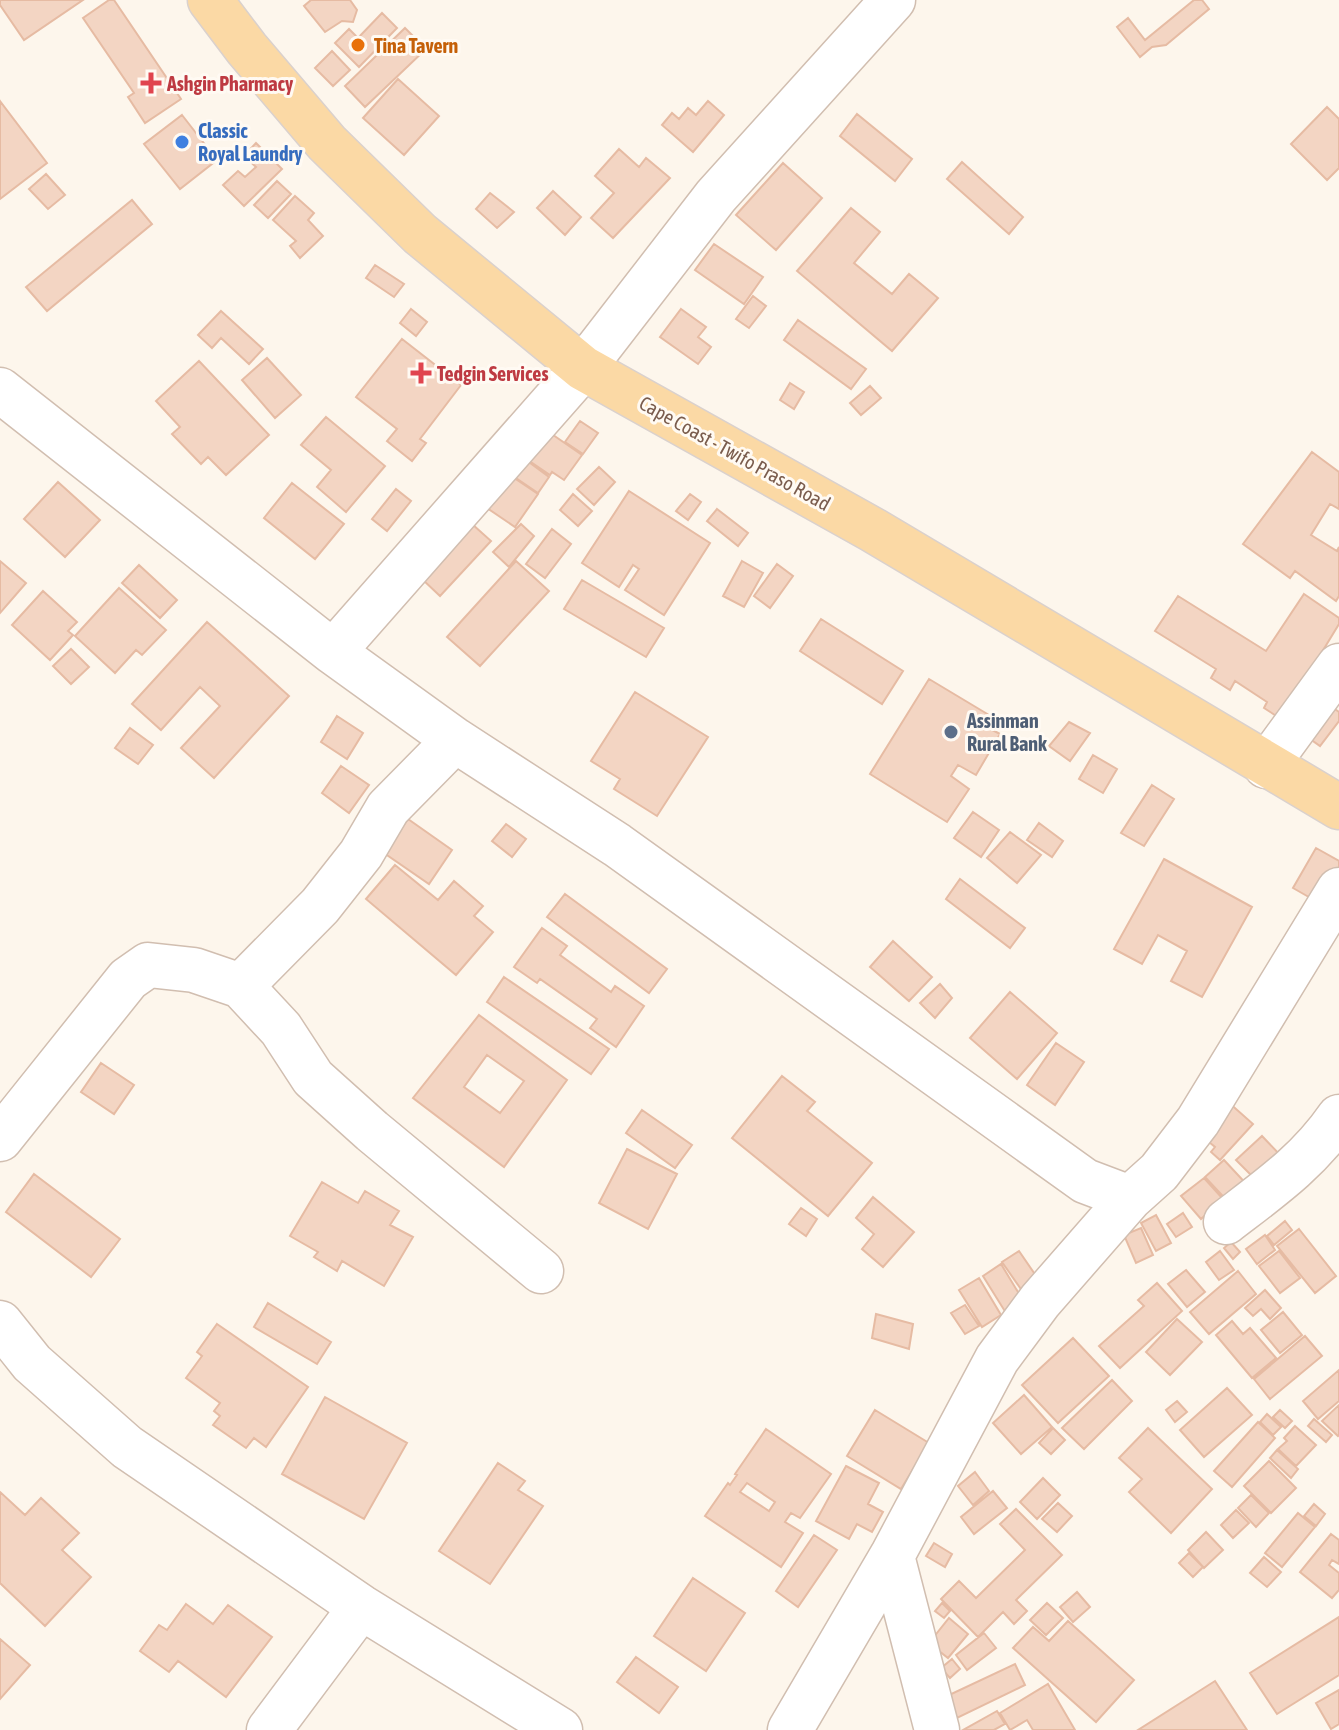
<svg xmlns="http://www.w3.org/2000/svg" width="1339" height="1730" font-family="'Asap Condensed',sans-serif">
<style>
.building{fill:#f3d5c3;stroke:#e6bba3;stroke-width:2;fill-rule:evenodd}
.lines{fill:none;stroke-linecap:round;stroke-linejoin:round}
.minor-casing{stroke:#d1beb0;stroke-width:47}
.major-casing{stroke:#dad1cd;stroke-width:47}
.minor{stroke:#fff;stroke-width:44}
.major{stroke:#fbd9a5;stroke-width:44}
.food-dot{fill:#e8710a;stroke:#fffaf3;stroke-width:3}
.health-dot{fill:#e0444e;stroke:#fffaf3;stroke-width:3}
.shop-dot{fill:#3f7fe0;stroke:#fffaf3;stroke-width:3}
.service-dot{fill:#5c6f8a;stroke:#fffaf3;stroke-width:3}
.labels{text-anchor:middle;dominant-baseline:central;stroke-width:6;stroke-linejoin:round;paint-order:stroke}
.food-label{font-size:20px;font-weight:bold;fill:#c56008;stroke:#fffaf3;text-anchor:start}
.health-label{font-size:20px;font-weight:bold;fill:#be3a42;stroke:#fffaf3;text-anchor:start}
.shop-label{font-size:20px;font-weight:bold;fill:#366cbe;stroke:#fffaf3;text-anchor:start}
.street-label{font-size:20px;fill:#7a5c4d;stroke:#fffaf3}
.service-label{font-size:20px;font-weight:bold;fill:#4e5e75;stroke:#fffaf3;text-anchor:start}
</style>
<rect width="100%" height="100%" fill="#fdf6ec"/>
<path class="building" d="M0,0H83L24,40L0,5Z
M109,0H114L181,99L145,123L128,97L134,93L83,18Z
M311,0H350L357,10L353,22L342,21L325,32L304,6Z
M1194,0H1202L1209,9L1166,45L1152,47L1140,57L1117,27L1128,18L1145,40Z
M382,13L397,28L359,67L335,43L349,29L358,38Z
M405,28L426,49L365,107L345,86Z
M332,51L350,70L333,86L315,68Z
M398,79L439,116L404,155L363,118Z
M0,101L47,163L0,199Z
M708,101L724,115L693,152L662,125L672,113L679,119L688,108L696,115Z
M1327,107L1339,119V168L1327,180L1291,144Z
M857,114L912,159L895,181L840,136Z
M182,115L217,160L180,189L144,144Z
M256,143L282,169L244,206L223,185L238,171L245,177L256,167L244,156Z
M619,149L639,167L646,158L670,178L613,238L591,218L614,193L595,176Z
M962,162L1023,217L1009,234L947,179Z
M783,163L822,198L776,250L736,215Z
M46,174L65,195L48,209L29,189Z
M277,181L291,194L268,218L254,205Z
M553,191L581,217L565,235L537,208Z
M490,193L514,212L497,228L476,209Z
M295,196L314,213L308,220L323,236L300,258L290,246L296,241L273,220Z
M132,200L152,224L47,311L26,287Z
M851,208L880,232L854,263L892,294L909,274L938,298L892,351L797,271Z
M714,244L763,277L744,304L695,270Z
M375,265L404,284L394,297L366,278Z
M753,296L766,306L749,328L736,319Z
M411,309L427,322L416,336L400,323Z
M681,309L706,327L698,337L711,347L698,364L660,337Z
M221,311L263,349L249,364L221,338L212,348L198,335Z
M798,320L866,369L851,389L784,340Z
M402,339L461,385L420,439L426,443L412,461L387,441L397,429L356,397Z
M267,358L301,395L275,418L242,380Z
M199,361L269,435L226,475L208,457L201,464L172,434L180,427L156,401Z
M790,383L804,392L794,409L780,400Z
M870,386L881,398L861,415L850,403Z
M326,417L385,466L346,512L317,487L331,470L301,445Z
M580,421L598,433L583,454L565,442Z
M543,428L582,455L564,480L552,472L550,475L522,456Z
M1312,452L1339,472V509L1330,504L1311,535L1337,551L1339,547V596L1336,601L1295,571L1290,578L1243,544Z
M522,457L549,477L538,493L507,472Z
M599,467L615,482L594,505L577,489Z
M507,473L538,494L515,527L484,506Z
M58,482L100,520L65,557L24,519Z
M292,483L344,524L315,559L264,518Z
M396,489L411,501L387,531L372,519Z
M629,491L710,543L664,615L625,590L639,569L633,565L619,587L582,563Z
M573,494L592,511L578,526L560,510Z
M690,494L701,502L688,520L676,511Z
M717,509L748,533L738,546L707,521Z
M472,524L491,541L440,596L422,579Z
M521,524L534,536L509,567L493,552Z
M552,529L571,544L545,578L526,564Z
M0,561L26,583L0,613Z
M516,561L549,591L480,666L447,637Z
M742,561L763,573L744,607L723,596Z
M777,564L793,576L770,608L754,596Z
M139,565L177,600L160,618L122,583Z
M582,580L664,628L646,657L564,609Z
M119,588L166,630L142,655L136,650L115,673L75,636Z
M43,591L77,622L68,631L73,635L50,660L12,625Z
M1304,594L1339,618V624L1281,719L1264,708L1267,702L1235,681L1230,690L1211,678L1216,669L1155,631L1178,596L1266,651Z
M821,619L903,671L882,704L800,651Z
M207,622L289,696L214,778L181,748L220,706L200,687L161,730L132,704Z
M71,649L89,667L71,684L53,666Z
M929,679L989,715L983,725L1000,734L976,775L958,765L951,776L969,789L947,822L870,774Z
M635,692L708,737L657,816L614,789L620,779L591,761Z
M1329,705L1339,712V721L1320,746L1306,736Z
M337,716L363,733L347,759L321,742Z
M1069,722L1090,733L1070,761L1049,746Z
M130,728L153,745L138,764L115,748Z
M1093,755L1117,769L1103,793L1079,779Z
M341,766L369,785L349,813L322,793Z
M1152,785L1174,799L1144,846L1121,833Z
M973,812L999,830L981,857L954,838Z
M408,819L452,850L429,884L384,853Z
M1039,823L1063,841L1052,857L1027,840Z
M506,824L526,839L512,857L492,841Z
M1010,832L1041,855L1017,883L987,858Z
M1316,848L1339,861V872L1321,904L1293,888Z
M1164,859L1252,907L1202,997L1171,981L1187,951L1158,935L1142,964L1114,949Z
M395,865L438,900L454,881L483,906L474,916L493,932L456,975L366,899Z
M960,879L1025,928L1010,948L946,899Z
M565,894L667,969L649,993L547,917Z
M542,928L567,946L560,955L611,992L615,986L644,1006L616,1047L590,1028L597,1019L540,979L537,983L514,967Z
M893,941L932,977L909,1001L870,967Z
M504,977L609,1049L591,1074L487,1002Z
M940,984L952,998L935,1018L920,1003Z
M1010,992L1057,1033L1017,1079L970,1038Z
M479,1015L567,1080L504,1167L413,1098ZM487,1055L524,1081L500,1113L464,1087Z
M1056,1043L1084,1062L1055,1105L1027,1085Z
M101,1063L134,1085L114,1114L81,1092Z
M782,1076L815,1102L807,1111L872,1163L828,1216L732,1138Z
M1227,1101L1253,1124L1220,1160L1211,1152L1215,1147L1209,1142Z
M642,1110L692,1145L675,1168L626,1133Z
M1262,1136L1283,1158L1258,1182L1236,1160Z
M627,1149L677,1174L648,1229L599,1203Z
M1224,1160L1251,1189L1232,1206L1205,1177Z
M34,1174L120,1239L91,1277L6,1212Z
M1204,1178L1223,1199L1201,1219L1181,1196Z
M322,1182L358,1203L365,1191L399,1211L390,1225L413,1237L384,1286L342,1261L337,1271L314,1257L318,1252L290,1236Z
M873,1197L914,1232L883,1267L862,1249L874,1234L856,1218Z
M801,1208L817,1219L806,1236L789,1224Z
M1183,1213L1192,1227L1176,1237L1167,1224Z
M1156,1215L1171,1243L1156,1251L1141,1223Z
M1285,1221L1292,1230L1274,1245L1267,1236Z
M1141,1228L1153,1255L1136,1263L1124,1235Z
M1299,1229L1336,1276L1315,1293L1277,1246Z
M1265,1235L1275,1250L1257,1264L1246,1249Z
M1231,1242L1240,1252L1233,1259L1224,1248Z
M1019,1251L1043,1286L1025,1295L1002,1262Z
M1220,1251L1234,1270L1219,1280L1206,1262Z
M1279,1251L1300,1278L1280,1293L1259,1266Z
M1001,1264L1024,1302L1006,1313L983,1276Z
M1186,1270L1205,1292L1187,1307L1168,1284Z
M1238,1271L1256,1294L1209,1334L1190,1312Z
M979,1278L1001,1315L982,1327L959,1290Z
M1157,1283L1182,1311L1120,1368L1099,1346L1144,1306L1138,1300Z
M1265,1290L1281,1308L1270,1319L1261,1309L1253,1316L1245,1308Z
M268,1303L331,1342L317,1364L254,1327Z
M965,1305L979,1326L965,1334L951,1313Z
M1283,1312L1302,1335L1280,1353L1261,1330Z
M876,1314L913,1324L909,1349L872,1338Z
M1177,1319L1202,1342L1170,1375L1146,1352Z
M1232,1321L1243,1334L1250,1328L1276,1358L1252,1378L1216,1335Z
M217,1324L308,1387L266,1447L254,1438L246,1448L213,1425L220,1416L214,1411L220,1403L186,1378L202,1356L197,1352Z
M1305,1336L1322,1356L1270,1399L1254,1379Z
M1073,1338L1109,1376L1058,1423L1022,1385Z
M1339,1370V1401L1318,1419L1303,1401Z
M1112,1380L1132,1401L1084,1449L1062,1428Z
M1227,1388L1252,1415L1204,1457L1180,1430Z
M1024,1395L1052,1427L1021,1454L993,1423Z
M325,1397L407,1443L364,1519L282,1474Z
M1177,1401L1187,1412L1175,1422L1166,1410Z
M1339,1405V1435L1338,1436L1322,1421Z
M875,1410L929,1443L901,1489L847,1456Z
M1280,1410L1292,1421L1285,1428L1273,1417Z
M1267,1414L1281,1427L1273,1435L1260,1422Z
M1314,1419L1332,1435L1326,1442L1308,1426Z
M1258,1422L1275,1438L1232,1487L1214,1471Z
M1295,1426L1316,1445L1296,1466L1278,1449L1287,1441L1284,1438Z
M1053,1428L1065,1440L1051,1454L1039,1443Z
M1148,1428L1212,1489L1171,1533L1129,1492L1142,1479L1119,1458Z
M766,1429L831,1474L800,1518L791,1513L785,1522L803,1533L781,1567L705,1516L728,1483L730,1485L737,1475L735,1474ZM747,1483L775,1502L769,1511L740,1492Z
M1277,1450L1298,1469L1291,1478L1270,1458Z
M1269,1461L1296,1488L1271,1513L1244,1486Z
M498,1463L525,1481L518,1490L543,1506L490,1584L439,1551Z
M846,1466L879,1483L868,1504L883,1512L872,1532L857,1524L849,1539L816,1521Z
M975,1472L989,1491L973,1505L958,1486Z
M1043,1478L1060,1495L1037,1519L1020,1502Z
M993,1491L1007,1508L974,1534L961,1517Z
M0,1492L25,1515L41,1498L79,1533L62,1550L91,1577L45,1626L0,1583Z
M1251,1495L1269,1513L1256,1527L1238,1508Z
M1058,1503L1072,1516L1057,1532L1042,1519Z
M1314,1504L1325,1514L1316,1526L1304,1516Z
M1016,1509L1062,1555L1016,1600L1027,1611L1014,1624L1003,1612L978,1637L941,1599L959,1581L976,1598L1025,1550L1000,1524Z
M1236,1510L1249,1523L1233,1538L1221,1525Z
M1298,1513L1315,1527L1282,1567L1265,1553Z
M1206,1532L1223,1550L1204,1568L1188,1550Z
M1331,1534L1339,1540V1564L1332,1560L1329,1565L1339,1573V1590L1332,1598L1300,1572Z
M814,1535L837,1550L798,1607L776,1591Z
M934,1543L952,1554L945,1567L926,1556Z
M1189,1553L1203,1567L1193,1577L1179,1563Z
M1264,1557L1281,1572L1267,1587L1250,1573Z
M693,1578L745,1613L706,1671L654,1636Z
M1077,1592L1090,1607L1073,1622L1060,1607Z
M942,1603L950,1611L944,1618L935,1611Z
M1047,1603L1063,1618L1046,1635L1030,1620Z
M186,1604L213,1624L228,1605L272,1637L226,1697L178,1661L169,1672L140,1651L159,1625L167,1630Z
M1339,1617V1675L1277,1714L1250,1673Z
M949,1618L968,1634L948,1658L929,1643Z
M1068,1621L1134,1680L1096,1722L1013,1648L1033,1627L1049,1641Z
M984,1633L996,1648L967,1670L956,1655Z
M0,1639L30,1665L0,1699Z
M636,1657L678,1687L659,1713L617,1682Z
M952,1659L960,1669L950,1678L941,1668Z
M1015,1664L1025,1685L957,1718L947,1696Z
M1215,1681L1247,1730H1138Z
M1048,1684L1075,1730H1033L1027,1720L1010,1730L1000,1713Z
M1339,1690V1724L1331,1729L1316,1703Z
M997,1711L1005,1724L994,1730H963Z"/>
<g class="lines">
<defs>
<path id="minor" d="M0,390L333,652L455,740L388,808L361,854L320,906L241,986L281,1029L313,1078L372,1131L541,1271
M333,652L583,368L716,196L893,0
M455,740L617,845L1085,1181L1130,1198L1159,1172L1198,1121L1339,890
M1266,766L1339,666
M0,1139L128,979L148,965L194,970L241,986
M1226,1222C1269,1189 1308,1162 1339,1117
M0,1323L32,1363L127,1447L361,1607L560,1730
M892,1556L937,1730
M269,1730L361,1607
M790,1730L892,1556L997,1359L1040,1301L1130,1198"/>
<path id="major" d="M210,0L247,49L327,143L420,234L583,368L873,530L1339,807"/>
</defs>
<use href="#minor" class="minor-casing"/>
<use href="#major" class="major-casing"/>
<use href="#minor" class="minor"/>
<use href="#major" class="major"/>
</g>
<circle class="food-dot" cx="358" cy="45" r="8"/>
<g class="health-dot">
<path d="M147 71h8v8h8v8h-8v8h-8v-8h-8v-8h8z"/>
<path d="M417 361h8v8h8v8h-8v8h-8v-8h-8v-8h8z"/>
</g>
<circle class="shop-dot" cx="182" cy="142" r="8"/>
<circle class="service-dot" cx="951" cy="732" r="8"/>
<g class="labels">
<g class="food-label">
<text x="374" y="45">Tina Tavern</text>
</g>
<g class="health-label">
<text x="167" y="83">Ashgin Pharmacy</text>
<text x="437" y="373">Tedgin Services</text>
</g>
<g class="shop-label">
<text x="198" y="130">Classic<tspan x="198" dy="23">Royal Laundry</tspan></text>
</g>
<g class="street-label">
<text transform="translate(735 453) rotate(29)">Cape Coast - Twifo Praso Road</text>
</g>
<g class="service-label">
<text x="967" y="720">Assinman<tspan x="967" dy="23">Rural Bank</tspan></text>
</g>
</g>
</svg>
